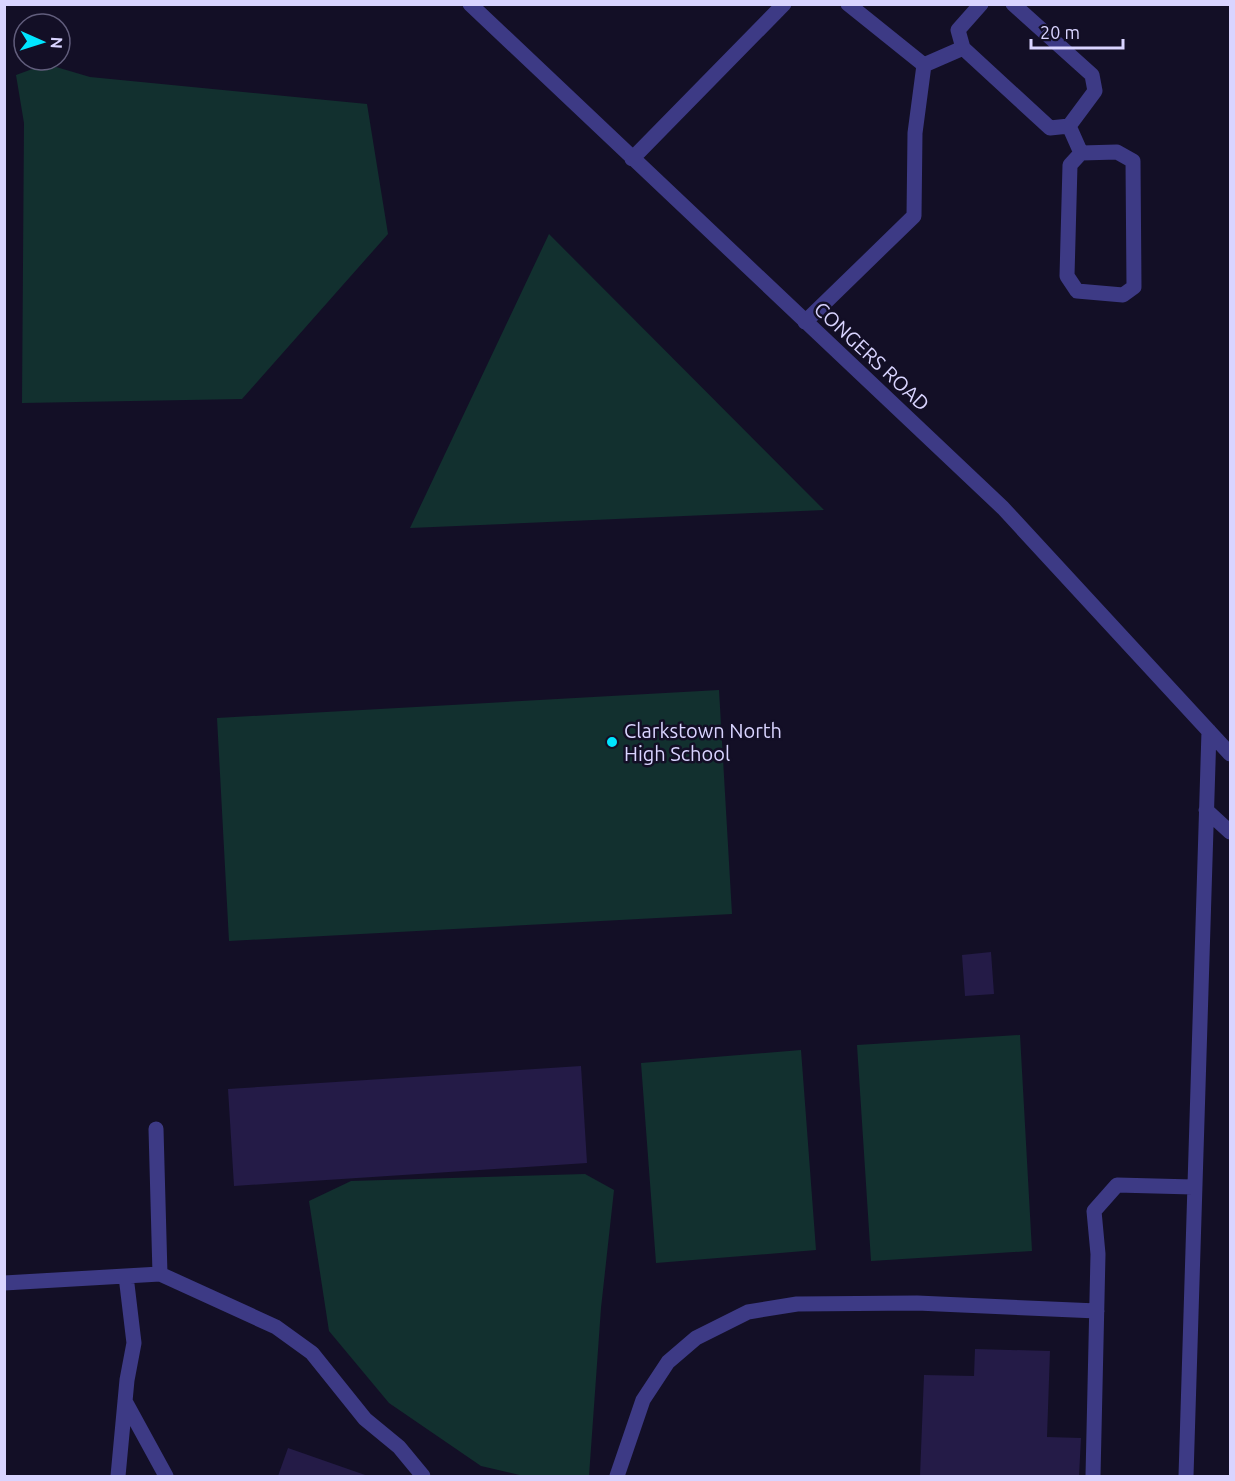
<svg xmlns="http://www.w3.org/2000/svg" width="1235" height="1481" font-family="Ubuntu,sans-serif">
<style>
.green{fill:#12302f}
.building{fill:#241b47}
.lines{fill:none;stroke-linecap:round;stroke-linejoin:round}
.minor{stroke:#3d3a85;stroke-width:15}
.poi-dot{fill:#00e5ff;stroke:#130f26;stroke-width:2}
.labels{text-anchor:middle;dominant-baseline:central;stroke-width:5;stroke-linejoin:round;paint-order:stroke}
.street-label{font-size:20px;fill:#d9d4ff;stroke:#130f26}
.poi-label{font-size:20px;fill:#d9d4ff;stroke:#130f26;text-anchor:start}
</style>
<rect width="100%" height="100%" fill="#130f26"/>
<path class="green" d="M46,64L90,77L367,104L388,234L242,399L22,403L24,123L16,75Z
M549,234L824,510L410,528Z
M719,690L732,914L229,941L217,718Z
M1020,1035L1032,1251L871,1261L857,1045Z
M801,1050L816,1250L656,1263L641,1063Z
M585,1174L614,1190L601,1308L589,1476H524L481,1466L389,1403L329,1331L309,1201L351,1181Z"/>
<path class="building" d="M991,952L994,994L965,996L962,955Z
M581,1066L587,1163L234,1186L228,1089Z
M975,1349L1050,1351L1047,1437L1081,1438L1079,1476H920L924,1375L974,1376Z
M288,1448L368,1476H278Z"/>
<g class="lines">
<path class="minor" d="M470,4L1003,508L1230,754
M981,4L958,30L963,48L1050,128L1069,126
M1013,4L1092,75L1095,91L1069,126
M924,65L963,48
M1069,126L1081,153
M1117,152L1133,161L1134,287L1123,295L1077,291L1067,276L1070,165L1081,153Z
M632,159L784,4
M805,322L914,216L915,133L924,65L848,4
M1206,810L1230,832
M160,1274L276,1327L312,1353L365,1419L399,1447L423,1476
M4,1283L160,1274L156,1129
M125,1401L166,1476
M118,1476L127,1380L134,1343L126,1276
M617,1476L643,1400L668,1362L696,1338L748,1312L797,1304L917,1303L1097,1311
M1093,1476L1098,1254L1094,1211L1117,1185L1193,1187
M1186,1476L1209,731"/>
</g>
<circle class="poi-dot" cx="612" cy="742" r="6"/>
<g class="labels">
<g class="street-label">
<text transform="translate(872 356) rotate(43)">CONGERS ROAD</text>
</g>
<g class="poi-label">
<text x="624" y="730">Clarkstown North<tspan x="624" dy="23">High School</tspan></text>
</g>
</g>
<rect width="1235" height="1481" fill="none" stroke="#d9d4ff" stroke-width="12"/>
<g transform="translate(42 42) rotate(93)"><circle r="28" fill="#130f26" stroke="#625e7d" stroke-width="1.5"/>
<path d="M0-4.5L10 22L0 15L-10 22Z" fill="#00e5ff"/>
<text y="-9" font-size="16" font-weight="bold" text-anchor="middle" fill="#d9d4ff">N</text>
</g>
<path d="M1031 39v9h92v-9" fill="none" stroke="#d9d4ff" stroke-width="3"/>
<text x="1040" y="39" font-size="18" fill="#d9d4ff" stroke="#130f26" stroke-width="4.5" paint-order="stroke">20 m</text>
</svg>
